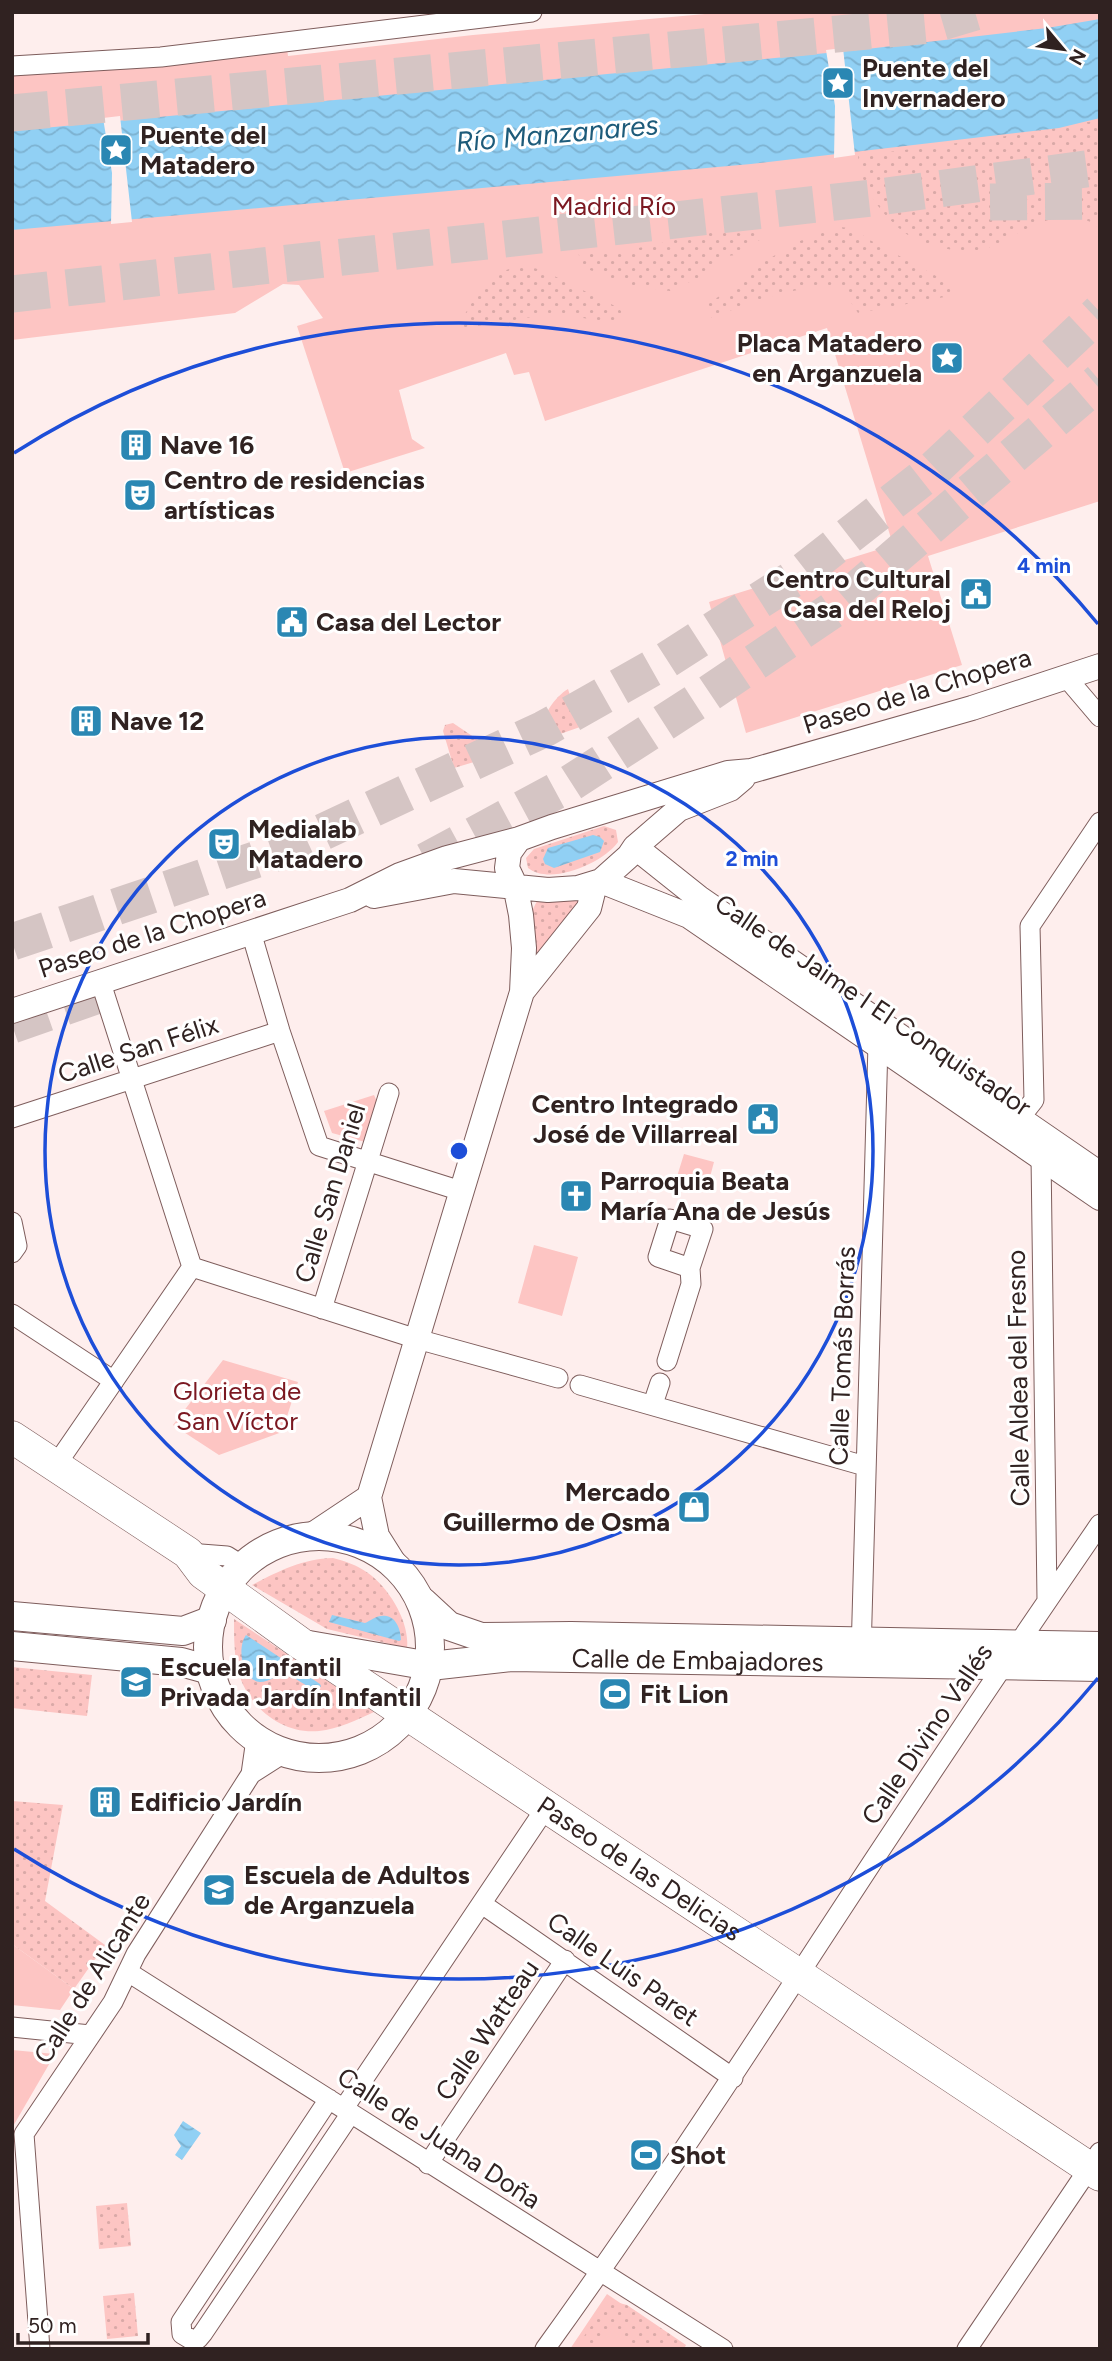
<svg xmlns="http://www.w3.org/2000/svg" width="1112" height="2361" font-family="Figtree,sans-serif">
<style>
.green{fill:#fdc5c3}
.garden{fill:url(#garden-dots)}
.water{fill:url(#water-waves)}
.pier{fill:#feeeed}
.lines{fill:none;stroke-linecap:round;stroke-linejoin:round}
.motorway-tunnel{stroke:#d5c5c4;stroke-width:37;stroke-dasharray:37 18;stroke-linecap:butt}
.minor-casing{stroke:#7e5d5c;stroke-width:21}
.tertiary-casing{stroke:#7e5d5c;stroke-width:26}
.secondary-casing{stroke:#7e5d5c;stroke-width:30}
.primary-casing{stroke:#7e5d5c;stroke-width:33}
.minor{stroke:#fff;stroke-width:19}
.tertiary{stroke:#fff;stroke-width:24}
.secondary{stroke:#fff;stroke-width:28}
.primary{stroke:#fff;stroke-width:32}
.ring{fill:none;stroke:#1d4ed8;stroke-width:3.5}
.labels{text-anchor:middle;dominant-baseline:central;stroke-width:6;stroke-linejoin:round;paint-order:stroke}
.poi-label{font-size:26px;font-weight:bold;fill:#302221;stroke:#fff;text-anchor:start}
.park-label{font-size:26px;fill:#7b1821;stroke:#fff}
.street-label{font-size:26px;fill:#302221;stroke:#fff}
.water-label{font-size:28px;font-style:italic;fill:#1d5b7a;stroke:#fff}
.centre{fill:#1d4ed8;stroke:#fff;stroke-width:3.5}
.ring-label{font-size:21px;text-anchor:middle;font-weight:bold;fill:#1d4ed8;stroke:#fff;stroke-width:6;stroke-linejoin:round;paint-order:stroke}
</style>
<defs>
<pattern id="garden-dots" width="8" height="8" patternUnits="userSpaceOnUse" patternTransform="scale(1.75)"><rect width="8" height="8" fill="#fdc5c3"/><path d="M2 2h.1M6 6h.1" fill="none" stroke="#d9a9a7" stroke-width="1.8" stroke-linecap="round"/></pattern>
<pattern id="water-waves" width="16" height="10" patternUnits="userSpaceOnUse" patternTransform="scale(1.75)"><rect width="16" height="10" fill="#91d0f4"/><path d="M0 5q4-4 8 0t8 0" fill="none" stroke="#7db2d1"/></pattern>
</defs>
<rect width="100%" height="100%" fill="#feeeed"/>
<path class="green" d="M727,12H1100V501L928,556L962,665L746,733L709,602L893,545L827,328L545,421L529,372L514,375L506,353L399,390L412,439L425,448L345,473L297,326L323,318L299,285L283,284L235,313L12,340V72L287,48L288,56L473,35Z
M374,1095L378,1104L365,1142L332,1133L324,1111Z
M684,1154L714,1162L706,1192L675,1183Z
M534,1245L578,1257L562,1316L518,1303Z
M223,1360L298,1382L282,1432L219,1455L173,1425Z
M12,1944L74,1989L60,2010L12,2005Z
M12,2050L55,2054L12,2128Z
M607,2294L688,2349H570Z"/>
<path class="garden" d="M1100,120V229C1062,195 1012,242 975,253C967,255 956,251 948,249C939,247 926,246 917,241C887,223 861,191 858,156L988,139Z
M759,222L761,239L738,255L725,256L707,274L670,291L633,286L587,269L580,262L578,250L615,253Z
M838,227L853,228L868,239L951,284L950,296L858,313L840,286L838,288C796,284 751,302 712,318L704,306L729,290L762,263L797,242Z
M526,266L542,270L619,308L622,313L619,320L609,322L570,316H538L465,328L461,325L462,319C480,290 488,269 526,266Z
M568,689L580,727L543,740C537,722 553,698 568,689Z
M453,723L496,752L494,756L454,768L443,731L445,725Z
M604,826L616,830L618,842C603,863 551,886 528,868L526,858L534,849Z
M580,900L535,958L533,909L537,901Z
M333,1558C345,1561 357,1565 368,1573C389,1588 410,1622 407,1648L327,1629L252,1585C279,1571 302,1559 333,1558Z
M234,1619L374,1712C357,1720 338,1729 319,1731C278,1735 242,1701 236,1662C234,1648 234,1633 234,1619Z
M12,1667L92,1675L87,1716L12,1708Z
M12,1801L63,1805L45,1901L105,1945L74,1989L12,1944Z
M127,2203L131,2246L99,2249L96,2206Z
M134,2293L138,2336L107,2339L103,2296Z
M612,2301L627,2305L686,2345L684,2349H643L631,2342L632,2340L608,2330L593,2349H574C588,2334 595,2315 612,2301Z"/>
<path class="water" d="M1100,19V118L1059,128L751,164L12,230V131L858,50L1047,28Z
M593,835L600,837L604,841L600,852L554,868L545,864L543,859L548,848Z
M332,1615L365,1623C370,1621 376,1616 381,1616C395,1613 401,1629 401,1640L399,1641L329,1622Z
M246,1635L320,1684L321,1686L317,1692L286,1673C277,1674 270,1682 260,1682C241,1680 237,1647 246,1635Z
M183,2121L201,2133L182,2160L175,2155L181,2146L174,2135Z"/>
<path class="pier" d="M843,48L855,155L834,158L835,106L826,50Z
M120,116L132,222L111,224L112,173L103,118Z"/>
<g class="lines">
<path class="motorway-tunnel" d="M12,113L931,25L975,12
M990,202L1100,201
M12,294L872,198L1100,167
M426,861L569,784L699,700L834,609L1100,381
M12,942L284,850L544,729L665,661L796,577L934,469L1100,312
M12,1025L107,992"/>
<defs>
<path id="minor" d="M12,66L161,57L532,12
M1066,677L1100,717
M251,932L280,1031L319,1146L461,1191
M100,980L192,1267
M12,1118L280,1031
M1019,1119L1034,1100L1030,926L1100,822
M1041,1156L1047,1600
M12,1222L17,1246L12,1253
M192,1267L417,1339L558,1378
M322,1309L389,1093
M12,1314L114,1381
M667,1361L691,1284L690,1268L703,1229L670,1219L658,1257L690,1268
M580,1385L865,1466
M653,1404L660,1383
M56,1465L192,1267
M188,1553L227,1556L243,1566
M861,1654L878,1044L874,1034
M251,1774L284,1753
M482,1904L733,2078
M128,1972L723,2349
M12,2027L90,2035
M329,2099L181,2322L182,2334L192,2340L198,2339L203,2333L351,2113
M344,2108L547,1806
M428,2164L565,1960
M40,2349L24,2134L113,2002L136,1954L251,1774L256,1739
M545,2349C641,2216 731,2079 820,1942C912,1801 1005,1662 1100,1524
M967,2349L1100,2152"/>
<path id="tertiary" d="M635,847L699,898L1100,1174
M601,881L689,916L1100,1198
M374,896L454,881L548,890L578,888L601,881L629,856L635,847L679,809L730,789L743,778
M522,992L589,908L595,884
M12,1011L350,900L400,875L447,858L519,839L552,827L728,773L751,771L972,708L1100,666
M312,1535L369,1497
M394,1563L377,1536L369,1497L522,992L524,948L521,915L515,885L507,868L509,853L519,839"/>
<g id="secondary">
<circle cx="319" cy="1647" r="111"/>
<path d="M423,1602L449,1626L481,1637L571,1636L1100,1646"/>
<path d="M12,1616L183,1631L212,1620"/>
<path id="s1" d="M303,1644L430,1666L512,1657L1100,1667"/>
<path d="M12,1646L181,1662L210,1670"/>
</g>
<g id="primary">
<path id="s2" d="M12,1437L188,1553L203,1573L300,1643L1100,2175"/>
</g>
</defs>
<use href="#minor" class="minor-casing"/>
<use href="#tertiary" class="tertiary-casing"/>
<use href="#secondary" class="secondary-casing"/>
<use href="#primary" class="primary-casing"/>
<use href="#minor" class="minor"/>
<use href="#tertiary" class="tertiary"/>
<use href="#secondary" class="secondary"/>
<use href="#primary" class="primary"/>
</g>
<g class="ring">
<circle cx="459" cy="1151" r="414"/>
<path d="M1098 1678A828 828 0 0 1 14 1849M14 453A828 828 0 0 1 1098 624"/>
</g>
<defs>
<symbol id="sight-square" viewBox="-11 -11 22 22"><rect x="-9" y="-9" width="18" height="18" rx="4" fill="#2a87b3" stroke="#fff"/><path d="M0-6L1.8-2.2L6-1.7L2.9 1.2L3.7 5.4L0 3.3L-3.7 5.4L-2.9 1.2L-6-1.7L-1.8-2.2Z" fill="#fff"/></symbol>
<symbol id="building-square" viewBox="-11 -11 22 22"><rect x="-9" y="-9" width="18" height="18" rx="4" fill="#2a87b3" stroke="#fff"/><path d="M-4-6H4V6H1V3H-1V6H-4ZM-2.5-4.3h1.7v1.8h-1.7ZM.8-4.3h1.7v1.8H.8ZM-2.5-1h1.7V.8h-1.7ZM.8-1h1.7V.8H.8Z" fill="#fff"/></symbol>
<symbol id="theatre-square" viewBox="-11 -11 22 22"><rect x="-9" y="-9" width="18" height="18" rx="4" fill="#2a87b3" stroke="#fff"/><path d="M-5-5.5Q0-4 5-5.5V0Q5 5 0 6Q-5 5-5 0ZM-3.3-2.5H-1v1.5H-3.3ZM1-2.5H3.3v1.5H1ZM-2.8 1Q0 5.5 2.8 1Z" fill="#fff"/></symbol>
<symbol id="civic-square" viewBox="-11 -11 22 22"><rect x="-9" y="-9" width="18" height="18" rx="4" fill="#2a87b3" stroke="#fff"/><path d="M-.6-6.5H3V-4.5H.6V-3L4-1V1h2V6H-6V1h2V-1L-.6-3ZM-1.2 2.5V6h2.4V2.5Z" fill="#fff"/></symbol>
<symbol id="church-square" viewBox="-11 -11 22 22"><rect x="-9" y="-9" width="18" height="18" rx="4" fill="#2a87b3" stroke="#fff"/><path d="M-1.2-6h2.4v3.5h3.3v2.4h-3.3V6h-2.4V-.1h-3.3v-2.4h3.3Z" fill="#fff"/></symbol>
<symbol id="shop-square" viewBox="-11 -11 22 22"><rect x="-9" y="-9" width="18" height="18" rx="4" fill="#2a87b3" stroke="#fff"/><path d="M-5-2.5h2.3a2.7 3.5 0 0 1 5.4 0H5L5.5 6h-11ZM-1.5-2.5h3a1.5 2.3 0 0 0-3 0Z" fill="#fff"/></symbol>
<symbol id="school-square" viewBox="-11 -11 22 22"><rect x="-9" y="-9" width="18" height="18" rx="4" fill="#2a87b3" stroke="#fff"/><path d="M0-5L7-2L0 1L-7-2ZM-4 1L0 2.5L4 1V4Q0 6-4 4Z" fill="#fff"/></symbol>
<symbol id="stadium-square" viewBox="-11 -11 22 22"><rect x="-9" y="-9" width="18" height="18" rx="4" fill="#2a87b3" stroke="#fff"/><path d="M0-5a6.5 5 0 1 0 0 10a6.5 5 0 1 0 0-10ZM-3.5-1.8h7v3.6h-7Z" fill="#fff"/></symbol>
</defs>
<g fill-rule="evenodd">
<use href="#sight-square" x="819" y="64" width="38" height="38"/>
<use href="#sight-square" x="97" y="131" width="38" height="38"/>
<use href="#sight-square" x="928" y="339" width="38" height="38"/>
<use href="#building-square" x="117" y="426" width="38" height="38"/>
<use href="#theatre-square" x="121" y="476" width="38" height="38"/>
<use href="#civic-square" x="957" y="575" width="38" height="38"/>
<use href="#civic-square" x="273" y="603" width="38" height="38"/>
<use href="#building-square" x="67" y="702" width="38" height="38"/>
<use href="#theatre-square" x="205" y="825" width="38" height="38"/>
<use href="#civic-square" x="744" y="1100" width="38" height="38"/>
<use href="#church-square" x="557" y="1177" width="38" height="38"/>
<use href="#shop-square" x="675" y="1488" width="38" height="38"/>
<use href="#school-square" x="117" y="1663" width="38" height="38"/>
<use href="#stadium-square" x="596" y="1675" width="38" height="38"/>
<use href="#building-square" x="86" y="1783" width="38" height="38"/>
<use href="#school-square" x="200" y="1871" width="38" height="38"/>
<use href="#stadium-square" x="627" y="2136" width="38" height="38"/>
</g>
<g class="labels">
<g class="poi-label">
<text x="862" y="68">Puente del<tspan x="862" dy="30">Invernadero</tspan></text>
<text x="140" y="135">Puente del<tspan x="140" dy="30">Matadero</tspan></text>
<text x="922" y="343" text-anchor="end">Placa Matadero<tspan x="922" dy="30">en Arganzuela</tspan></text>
<text x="160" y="445">Nave 16</text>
<text x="164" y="480">Centro de residencias<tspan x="164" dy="30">artísticas</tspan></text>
<text x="951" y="579" text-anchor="end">Centro Cultural<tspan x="951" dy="30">Casa del Reloj</tspan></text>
<text x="316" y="622">Casa del Lector</text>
<text x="110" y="721">Nave 12</text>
<text x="248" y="829">Medialab<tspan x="248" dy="30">Matadero</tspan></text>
<text x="738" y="1104" text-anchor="end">Centro Integrado<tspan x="738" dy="30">José de Villarreal</tspan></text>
<text x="600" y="1181">Parroquia Beata<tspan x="600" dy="30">María Ana de Jesús</tspan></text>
<text x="670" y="1492" text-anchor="end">Mercado<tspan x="670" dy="30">Guillermo de Osma</tspan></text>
<text x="160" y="1667">Escuela Infantil<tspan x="160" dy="30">Privada Jardín Infantil</tspan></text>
<text x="640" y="1694">Fit Lion</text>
<text x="130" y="1802">Edificio Jardín</text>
<text x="244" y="1875">Escuela de Adultos<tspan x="244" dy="30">de Arganzuela</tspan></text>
<text x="670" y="2155">Shot</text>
</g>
<g class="park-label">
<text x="614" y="206">Madrid Río</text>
<text x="237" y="1391">Glorieta de<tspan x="237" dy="30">San Víctor</tspan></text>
</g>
<g class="street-label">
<text transform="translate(917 691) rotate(-17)">Paseo de la Chopera</text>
<text transform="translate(152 933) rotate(-18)">Paseo de la Chopera</text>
<text transform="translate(873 1005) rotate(34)">Calle de Jaime I El Conquistador</text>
<text transform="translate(138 1049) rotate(-18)">Calle San Félix</text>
<text transform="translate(330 1193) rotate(-73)">Calle San Daniel</text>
<text transform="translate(842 1356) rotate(-88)">Calle Tomás Borrás</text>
<text transform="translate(1018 1378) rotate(-91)">Calle Aldea del Fresno</text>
<text stroke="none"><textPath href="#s1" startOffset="397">Calle de Embajadores</textPath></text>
<text transform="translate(927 1734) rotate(-56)">Calle Divino Vallés</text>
<text stroke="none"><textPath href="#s2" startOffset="763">Paseo de las Delicias</textPath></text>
<text transform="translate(623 1969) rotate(35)">Calle Luis Paret</text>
<text transform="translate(92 1978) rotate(-58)">Calle de Alicante</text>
<text transform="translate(487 2030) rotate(-56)">Calle Watteau</text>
<text transform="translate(439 2138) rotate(33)">Calle de Juana Doña</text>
</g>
<g class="water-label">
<text transform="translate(557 133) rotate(-5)">Río Manzanares</text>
</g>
</g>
<circle cx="459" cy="1151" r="10" class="centre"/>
<g class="ring-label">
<text x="1044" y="573">4 min</text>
<text x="752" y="866">2 min</text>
</g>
<rect width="1112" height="2361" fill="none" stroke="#302221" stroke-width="28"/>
<g transform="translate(1063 49) rotate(119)" stroke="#ffffff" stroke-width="5" paint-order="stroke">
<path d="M0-5L12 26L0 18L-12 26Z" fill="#302221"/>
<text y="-10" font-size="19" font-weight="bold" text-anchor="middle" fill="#302221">N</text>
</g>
<path d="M18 2333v10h130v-10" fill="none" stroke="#302221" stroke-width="3.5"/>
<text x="28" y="2333" font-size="21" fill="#302221" stroke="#ffffff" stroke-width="5" paint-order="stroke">50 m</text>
</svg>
